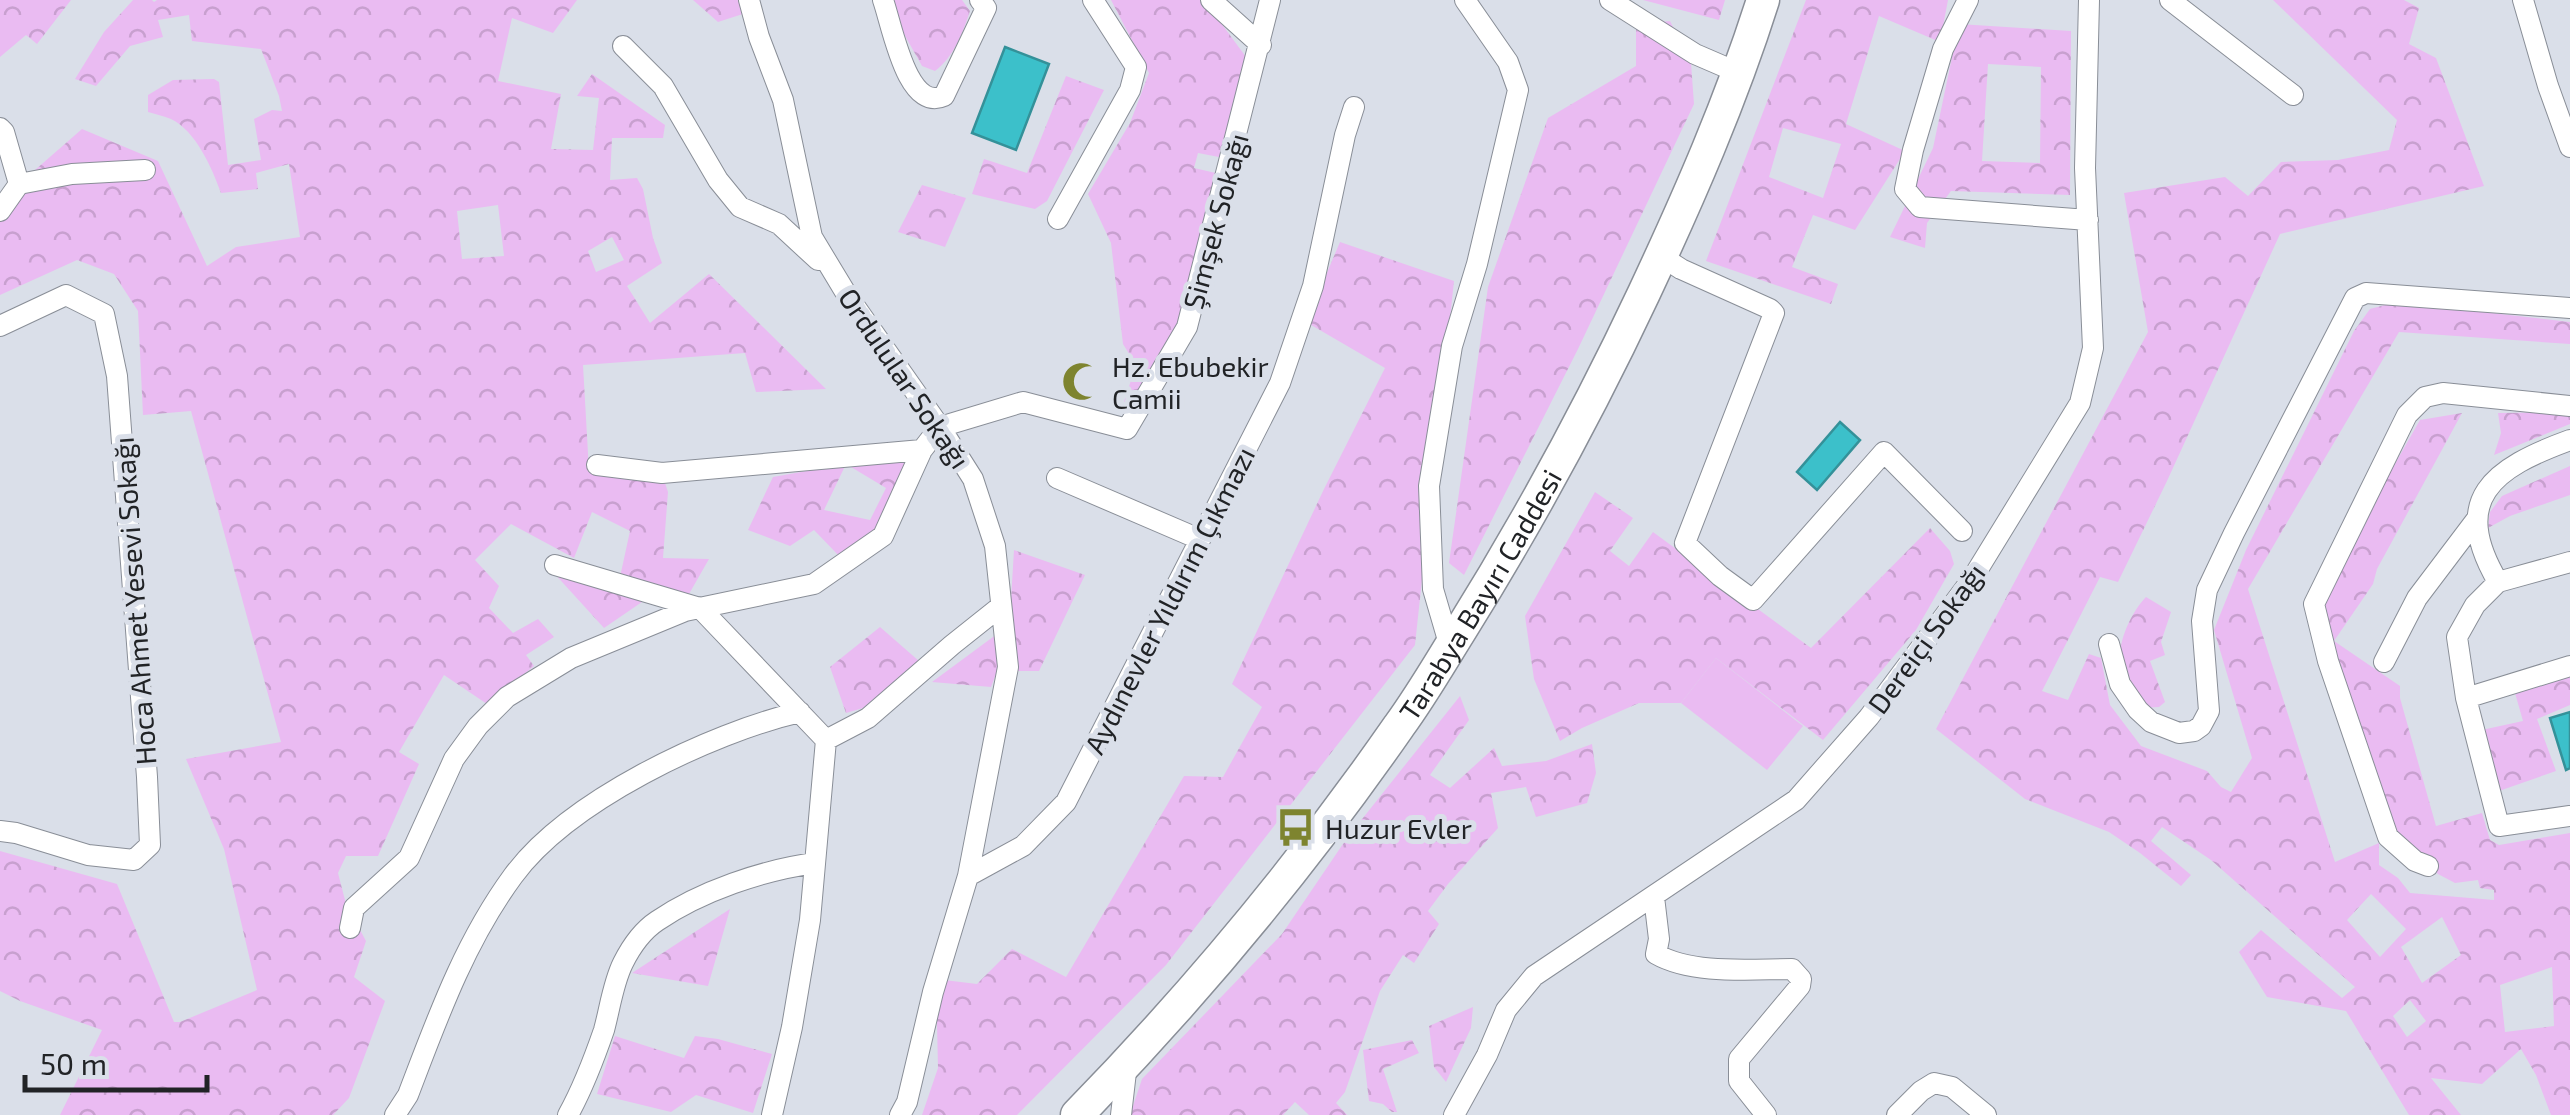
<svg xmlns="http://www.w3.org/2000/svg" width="2570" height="1115" font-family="'Exo 2',sans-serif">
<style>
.forest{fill:url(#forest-crowns);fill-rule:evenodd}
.garden{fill:#eabbf2}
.water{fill:#3cc0ca;stroke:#349199;stroke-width:2.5}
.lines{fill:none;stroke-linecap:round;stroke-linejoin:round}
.street-casing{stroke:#898e97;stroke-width:22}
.primary-casing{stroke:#898e97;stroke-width:35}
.street{stroke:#fff;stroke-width:20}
.primary{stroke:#fff;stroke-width:32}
.labels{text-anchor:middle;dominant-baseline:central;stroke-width:10;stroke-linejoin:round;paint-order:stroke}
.street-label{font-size:28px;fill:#212326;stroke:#dadfe9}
.poi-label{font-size:28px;fill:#212326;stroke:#dadfe9;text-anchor:start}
</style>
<defs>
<pattern id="forest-crowns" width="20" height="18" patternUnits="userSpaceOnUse" patternTransform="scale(2.5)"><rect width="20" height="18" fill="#eabbf2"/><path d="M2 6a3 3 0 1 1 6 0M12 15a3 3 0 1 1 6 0" fill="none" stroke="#c8a0cf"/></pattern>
</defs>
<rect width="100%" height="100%" fill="#dadfe9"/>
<path class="forest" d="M0,0H71L37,44L26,35L0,57Z
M133,0H152L154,2L157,0H577L553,33L512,18L498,81L561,94L551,149L593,150L599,98L577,96L592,74L665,125L663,138H612L610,180L637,178L643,189L653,238L662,263L627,286L650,323L709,274L826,389L756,392L745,353L583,365L589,471L664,480L668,492L663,558L709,559L689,594L620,577L630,531L592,512L574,558L511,524L475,560L499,586L489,608L513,633L538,619L554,637L526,655L534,666L487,704L444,675L399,752L419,764L378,856H346L338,873L346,904L366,941L354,977L385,1001L349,1098L333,1115H60L102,1030L20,1001L0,991V851L117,884L174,1022H180L257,990L224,849L186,759L281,742L191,411L143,415L138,311L114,274L77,260L0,295V206L35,170L82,129L158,161L207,266L236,247L300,237L289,164L256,173L258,189L221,193C212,168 196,131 171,119C164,116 155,114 148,112V95L173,80L214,79L219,82L228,165L261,160L254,119L272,110L282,111L279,96L261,49L192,41L189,15L158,20L163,37L130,46L96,86L75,79L104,32ZM498,205L504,256L462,259L457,211ZM612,237L624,260L596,272L588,251Z
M693,0H746L749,12L718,22Z
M892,0H962L970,11C963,32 954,57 935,71L922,66L904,34Z
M1111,0H1204L1249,61L1224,158L1198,153L1194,168L1220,174L1185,322L1131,416L1121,411L1136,365L1123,344L1111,243L1088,194L1130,123L1149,73Z
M1643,0H1725L1719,20Z
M1806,0H1948L1940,42L1879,16L1846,124L1905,151L1855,230L1813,215L1792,267L1838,284L1831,304L1706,261ZM1783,128L1841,144L1823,198L1769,177Z
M2273,0H2404L2419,8L2409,44L2436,58L2484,186L2280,234L2167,481L2118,582L2100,577L2042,691L2068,700L2089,654L2101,658L2110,705L2141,746L2207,771L2221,787L2231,792L2252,758L2214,630L2246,550L2354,331L2370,309L2396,302L2570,322V344L2399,332L2248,589L2335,862L2379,843V865L2398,878L2410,893L2494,900V890L2480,888L2478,880L2455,883L2438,874L2398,841L2315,604L2420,420L2462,413L2377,569L2373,584L2334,641L2400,686V698L2436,826L2482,813L2490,840L2499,845L2570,833V1115H2551L2536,1075L2521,1049L2482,1084L2431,1078L2461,1115H2409L2346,1011L2267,997L2239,952L2261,930L2342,998L2355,987L2211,860L2162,827L2151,841L2191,875L2181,886L2140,853L2109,832L2025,799L1936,729L2148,332L2124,193L2225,177L2248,196L2281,162L2338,160L2389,150L2397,120ZM2371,894L2406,929L2380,957L2347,920ZM2442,917L2461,955L2422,983L2401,947ZM2552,967L2554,1026L2505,1032L2500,985ZM2410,1000L2426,1021L2407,1037L2393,1016Z
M1670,21L1691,63L1694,104L1578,349L1464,575L1449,563L1488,287L1548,118L1636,66V25Z
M1959,24L2071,31L2070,195L1951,191L1927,223L1925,248L1890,237L1933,148ZM1988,64L2041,67L2040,163L1982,161Z
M1066,76L1104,90L1047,201L1035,209L972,194L984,159L1027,173Z
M922,185L966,198L945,247L898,232Z
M1340,242L1454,281L1415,645L1166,965L1017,1115H922L938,1068L936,979L977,984L1012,949L1066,977L1184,776L1223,777L1262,707L1232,684L1324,489L1385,368L1306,322Z
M2570,412V424L2494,455L2501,433L2498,413Z
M913,457L880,533L841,558L814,530L790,546L748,530L773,477L846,464ZM846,464L886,488L870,520L824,510Z
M2570,466V495L2510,516L2488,528L2490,512L2502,496Z
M1595,492L1633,518L1610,551L1629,566L1653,532L1811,648L1930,528L1950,551L1954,564L1916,630L1823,740L1716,658L1681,703H1639L1582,728L1560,741L1534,679L1525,616Z
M1014,550L1085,575L1039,671H1014L1010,616Z
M553,572L641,596L642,602L604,628Z
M2146,597L2171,612L2161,642L2165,655L2150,661L2165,702L2159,707L2142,708C2135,694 2124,678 2121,664C2116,644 2132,611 2146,597Z
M880,627L919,661L863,708L846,713L830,667Z
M997,634L999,666L991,687L932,682Z
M2570,670V705L2537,719L2556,771L2499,791L2477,731L2523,721L2513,686Z
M1460,696L1469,720L1430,775L1450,788L1494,748L1502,766L1546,761L1592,744L1596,773L1587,803L1536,817L1526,787L1491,793L1498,828L1448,884L1428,911L1439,924L1414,963L1403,955L1380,991L1345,1092L1336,1103L1347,1115H1309L1295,1102L1283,1115H1130L1142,1079L1282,934L1347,838Z
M730,909L708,986L632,973Z
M1473,1007L1471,1028L1446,1082L1434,1067L1429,1026Z
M615,1036L684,1058L695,1036L718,1039L772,1054L753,1113L696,1095L671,1112L597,1094Z
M1412,1040L1419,1053L1383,1069L1397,1112H1392L1383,1104L1369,1101L1363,1050Z"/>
<path class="garden" d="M1716,658L1803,726L1767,770L1681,703Z"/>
<path class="water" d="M1005,47L1049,64L1016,150L972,133Z
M1840,422L1860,440L1817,490L1797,472Z
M2570,712V768L2566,770L2550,718Z"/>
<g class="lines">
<defs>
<path id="street" d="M749,0L759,37L783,100L812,237L847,295L940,427L973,479L995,546L1008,667L968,876L933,992L907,1102L900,1115
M883,0C892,25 907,113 944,96L986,8L980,0
M1211,0L1261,45
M1610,0L1695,54L1739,73
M1968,0L1943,49L1913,150L1905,189L1920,207L2088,220
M2170,0L2293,95
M2523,0L2548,86L2570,147
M623,46L663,86L718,180L740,207L779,224L818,260
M0,128L4,132L19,184L0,211
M19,184L72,174L145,170
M1058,219L1130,90L1136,67L1093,0
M1661,256L1681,269L1770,309L1774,313L1685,543L1720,576L1753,600L1884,452L1962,531
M0,326L66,295L104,314L117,376L147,777L150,845L134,860L88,855L16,833L0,831
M2570,440C2493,468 2449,499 2498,582L2570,562
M597,465L662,473L922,450
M1057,478L1199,539
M555,565L700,608L826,740
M2498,582L2475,605L2457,637L2466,698L2499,826L2570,816
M2109,644L2120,684L2138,710L2151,722L2179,733L2194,731L2201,726L2209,711L2202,621L2207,590L2234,533L2355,298L2366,293L2570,308
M1450,647L1433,589L1429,486L1452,346L1477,264L1518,90L1508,62L1465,0
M2384,662L2417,598L2476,520
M2466,698L2570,666
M2428,866L2415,861L2388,837L2328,661L2314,604L2407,415L2425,397L2443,393L2570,406
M968,876L1023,846L1066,802L1280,383L1313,286L1345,135L1354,107
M1654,897L1659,939L1656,954C1693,975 1751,969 1792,969L1801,979L1800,986L1739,1059V1081L1766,1115
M350,928L354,908L409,858L454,759L478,726L507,697L571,658L685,611L814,584L883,536L922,450L940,427L1023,402L1127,429L1187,327L1270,0
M395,1115L408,1095C437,1019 464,943 513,876C568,801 710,733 800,712
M568,1115C583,1088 594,1059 604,1030C610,1008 613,983 623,963C631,947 642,931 657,921C701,891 763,870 815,863
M772,1115L792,1027L810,920L826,740L868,718L952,645L1001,606
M1121,1115L1127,1063
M1454,1115L1487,1055L1506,1010L1534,976L1796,800L1869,717L1972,579L2080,403L2093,348L2085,168L2089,0
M1897,1115L1921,1091L1934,1083L1952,1087L1986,1115"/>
<g id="primary">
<path id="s1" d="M1077,1115C1195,994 1303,864 1399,726C1421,696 1440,663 1460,631C1528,522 1589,410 1644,293C1689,197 1731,101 1763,0"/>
</g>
</defs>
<use href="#street" class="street-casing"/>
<use href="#primary" class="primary-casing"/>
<use href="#street" class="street"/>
<use href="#primary" class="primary"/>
</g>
<defs>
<symbol id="mosque-bare" viewBox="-9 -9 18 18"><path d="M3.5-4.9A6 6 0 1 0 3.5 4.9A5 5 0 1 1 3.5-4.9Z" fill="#7e842f" stroke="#dadfe9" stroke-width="2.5" paint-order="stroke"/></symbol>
<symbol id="bus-bare" viewBox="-9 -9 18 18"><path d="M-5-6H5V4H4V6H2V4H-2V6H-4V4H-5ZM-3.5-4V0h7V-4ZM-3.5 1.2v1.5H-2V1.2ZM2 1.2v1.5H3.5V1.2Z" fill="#7e842f" stroke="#dadfe9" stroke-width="2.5" paint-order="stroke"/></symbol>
</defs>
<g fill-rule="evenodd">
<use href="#mosque-bare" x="1054" y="354" width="55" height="55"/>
<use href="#bus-bare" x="1268" y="800" width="55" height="55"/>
</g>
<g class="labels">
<g class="street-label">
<text transform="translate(1215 221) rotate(-75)">Şimşek Sokağı</text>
<text transform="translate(905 378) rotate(56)">Ordulular Sokağı</text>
<text stroke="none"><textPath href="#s1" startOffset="660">Tarabya Bayırı Caddesi</textPath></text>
<text transform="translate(1169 600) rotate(-63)">Aydınevler Yıldırım Çıkmazı</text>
<text transform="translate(134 601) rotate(-94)">Hoca Ahmet Yesevi Sokağı</text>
<text transform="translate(1926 638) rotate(-54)">Dereiçi Sokağı</text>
</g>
<g class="poi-label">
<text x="1112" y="366">Hz. Ebubekir<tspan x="1112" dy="32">Camii</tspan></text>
<text x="1325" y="828">Huzur Evler</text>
</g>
</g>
<path d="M25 1075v15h182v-15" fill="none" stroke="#212326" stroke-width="5"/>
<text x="40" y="1075" font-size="30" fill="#212326" stroke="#dadfe9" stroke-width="8" paint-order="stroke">50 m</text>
</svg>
